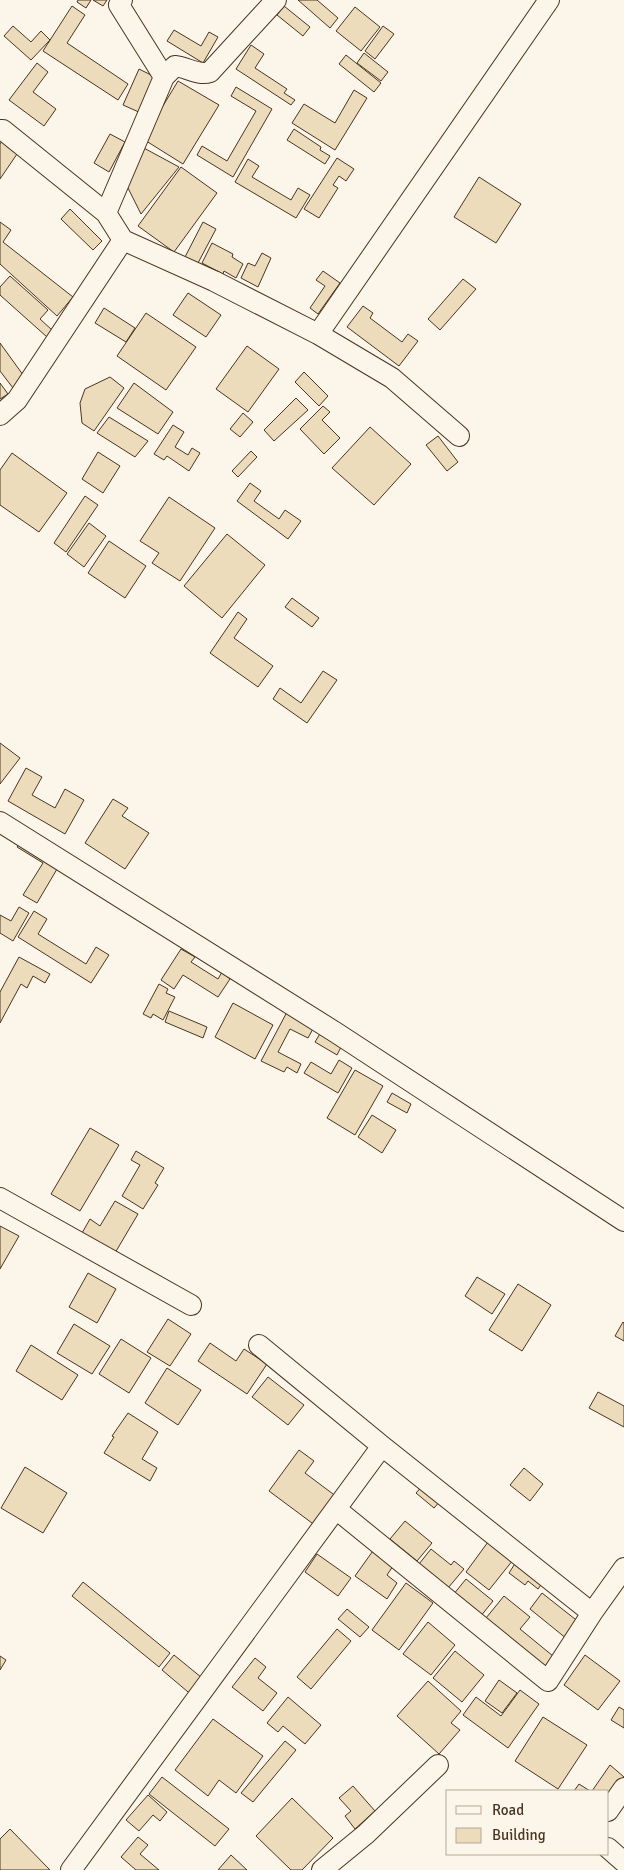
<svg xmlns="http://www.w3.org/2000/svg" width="624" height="1870" font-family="Signika,sans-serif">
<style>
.building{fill:#ecdcbc;stroke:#4a3520}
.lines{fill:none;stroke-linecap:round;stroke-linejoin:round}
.minor-casing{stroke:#4a3520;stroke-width:22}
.minor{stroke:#fbf6e9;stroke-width:20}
</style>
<rect width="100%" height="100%" fill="#fbf6e9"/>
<path class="building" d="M78,0H91L86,8L77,2Z
M93,0H107L103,6Z
M298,0H317L338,18L330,28Z
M72,6L85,15L67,43L128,84L118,100L43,51Z
M284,6L310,27L303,36L277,15Z
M355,7L380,27L361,51L336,31Z
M13,26L31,42L41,31L50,40L31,60L4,36Z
M383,26L394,34L375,59L365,51Z
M174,30L201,46L209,32L218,37L203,63L167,41Z
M251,45L264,54L255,68L287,89L284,93L295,100L291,105L236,69Z
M364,53L388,72L381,81L357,63Z
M346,55L381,83L374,92L339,64Z
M37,63L48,72L33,92L56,109L44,126L9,100Z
M139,69L157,78L141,113L123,105Z
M178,81L219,105L183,164L143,139Z
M236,87L272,109L233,177L197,155L202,146L227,161L256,111L231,96Z
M354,90L367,98L335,150L292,123L304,104L335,123Z
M294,129L321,147L320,150L330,156L325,164L287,140Z
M110,134L125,142L109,172L94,163Z
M2,141L17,154L0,179V144Z
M142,147L179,167L141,214L125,182Z
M337,158L354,169L346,181L339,176L333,185L338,188L319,218L304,209Z
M248,159L259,166L252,177L291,200L298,188L310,195L296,218L235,182Z
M181,167L217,193L174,252L138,226Z
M479,177L521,204L496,243L454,217Z
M70,209L102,241L93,250L61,219Z
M0,222L11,230L3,242L73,297L57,316L0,264Z
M203,222L216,229L198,263L185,257Z
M212,243L233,254L232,257L243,264L236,278L224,271L223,274L202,263Z
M262,253L271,258L258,287L241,278L248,263L255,266Z
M323,271L340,283L318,314L310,308L325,286L316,280Z
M10,276L48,310L40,319L52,330L47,337L0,295V287Z
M463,279L476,289L440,330L428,319Z
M188,293L221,315L206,337L173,315Z
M363,306L373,313L370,318L402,342L408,334L418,341L399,366L347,327Z
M104,308L135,328L126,342L95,323Z
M146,313L196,347L166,390L117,356Z
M0,343L26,379L13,388L0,371Z
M247,346L279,369L248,412L216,389Z
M304,372L328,396L319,406L295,382Z
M110,377L124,388L94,431L82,423L80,403L85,389Z
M0,383L8,394L0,399Z
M134,383L173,412L158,434L117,408Z
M296,398L308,410L274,441L264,430Z
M323,406L330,412L322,420L340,438L324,454L300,429Z
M243,413L253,422L240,437L230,429Z
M109,417L148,441L135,457L97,433Z
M173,425L184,432L175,447L188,455L192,448L200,453L189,471L167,456L164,460L154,454Z
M370,427L411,464L374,505L332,468Z
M438,436L458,462L447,471L426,445Z
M251,451L257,457L238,477L232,471Z
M98,452L120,466L103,493L82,479Z
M12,453L67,493L39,532L0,505V470Z
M250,483L261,491L254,501L279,519L285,510L301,521L288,539L237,501Z
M85,496L98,505L66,552L54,543Z
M169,497L215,528L180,581L152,563L159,553L140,541Z
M89,523L106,536L84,567L67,554Z
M227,534L265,565L222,618L184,586Z
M109,541L146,566L125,598L88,573Z
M292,598L319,618L312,627L285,607Z
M238,612L247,619L234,638L273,666L258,687L210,653Z
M323,671L337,680L307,723L273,699L280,688L301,703Z
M0,743L20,758L0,784Z
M26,768L42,777L32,795L55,808L65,789L84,800L65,834L8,801Z
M113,799L128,808L122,816L149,833L125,869L85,843Z
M22,841L60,864L37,903L23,895L43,863L17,847Z
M19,907L29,913L13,941L0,933V915L11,921Z
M34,911L47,919L38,934L86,964L96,947L109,955L91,983L18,937Z
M181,949L195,957L191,962L218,979L222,972L230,979L218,997L183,975L174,989L161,980Z
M19,957L50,974L45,983L33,976L27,988L21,984L0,1023V992Z
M159,984L168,989L166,993L175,997L163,1020L153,1014L151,1018L143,1014Z
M233,1003L273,1025L255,1059L215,1037Z
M169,1011L207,1027L203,1038L165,1022Z
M287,1012L314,1027L308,1038L290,1029L278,1052L301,1064L297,1073L287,1067L284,1072L261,1061Z
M321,1032L342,1045L337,1055L315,1042Z
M339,1060L352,1068L338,1093L304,1073L311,1062L331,1074Z
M355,1070L383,1086L355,1135L327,1118Z
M392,1093L411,1104L407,1113L387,1102Z
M372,1115L396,1130L382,1153L358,1137Z
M90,1128L119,1145L80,1211L51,1194Z
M136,1151L164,1168L155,1183L158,1185L143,1209L122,1196L140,1165L131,1160Z
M115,1201L138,1214L115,1253L82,1233L90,1219L100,1226Z
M0,1226L19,1236L0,1269Z
M88,1273L116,1289L97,1323L69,1307Z
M477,1277L505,1294L492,1314L465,1296Z
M518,1284L551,1305L522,1351L489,1330Z
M168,1319L191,1334L170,1366L147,1352Z
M623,1322L624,1323V1341L615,1336Z
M74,1324L110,1346L92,1374L57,1353Z
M121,1339L151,1358L129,1393L99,1374Z
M210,1343L236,1361L244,1349L267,1364L247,1394L198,1361Z
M31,1345L78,1375L62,1400L16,1371Z
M167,1368L201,1390L178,1425L145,1403Z
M268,1377L304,1405L288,1425L252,1397Z
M598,1392L624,1406V1427L589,1408Z
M128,1413L158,1432L142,1459L157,1468L150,1481L104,1453L114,1437L112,1436Z
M299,1450L314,1461L305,1473L337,1497L316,1526L269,1491Z
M25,1467L67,1493L43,1533L1,1508Z
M524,1468L543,1484L530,1501L510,1485Z
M423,1485L441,1500L434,1508L416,1493Z
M405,1521L432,1543L417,1561L390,1539Z
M488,1542L513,1560L489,1590L466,1572Z
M375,1548L395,1563L387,1575L397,1583L387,1599L355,1576Z
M431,1549L451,1565L454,1561L464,1569L448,1588L419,1564Z
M317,1554L351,1578L338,1596L305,1572Z
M516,1562L543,1582L538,1589L528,1581L525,1585L509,1573Z
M466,1579L493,1601L480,1617L453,1595Z
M83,1582L170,1653L159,1667L72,1596Z
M406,1583L433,1603L399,1650L372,1630Z
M542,1593L580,1623L567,1639L530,1609Z
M504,1596L530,1617L520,1629L553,1656L545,1667L486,1618Z
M347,1609L369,1627L360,1637L338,1619Z
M428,1622L455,1645L431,1675L403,1654Z
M337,1629L351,1641L311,1689L297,1677Z
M455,1651L484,1675L462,1702L433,1678Z
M174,1655L207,1682L194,1697L162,1670Z
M585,1655L620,1681L598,1710L564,1685Z
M0,1656L6,1660L0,1670Z
M255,1658L266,1667L258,1678L277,1693L263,1711L232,1687Z
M499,1680L517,1693L502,1713L485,1701Z
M428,1681L461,1711L451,1723L460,1730L439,1754L397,1716Z
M520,1690L539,1704L508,1748L463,1715L476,1697L501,1716Z
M288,1697L321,1725L305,1744L283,1726L278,1732L267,1723Z
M619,1707L624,1710V1728L611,1720Z
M543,1717L587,1745L558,1789L515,1761Z
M213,1719L263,1756L236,1793L219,1780L208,1796L175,1770Z
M285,1741L296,1750L253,1802L241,1793Z
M610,1765L624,1777L608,1800V1791H592Z
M162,1777L229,1829L215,1846L149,1794Z
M579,1784L590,1791H574Z
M353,1786L375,1811L355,1829L345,1816L351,1811L339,1798Z
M148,1795L167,1812L160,1821L153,1815L139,1831L126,1820Z
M292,1798L333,1838L302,1870H291L256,1836Z
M10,1829L50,1870H0V1839Z
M138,1837L148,1845L140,1854L159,1870H136L121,1857Z
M231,1855L247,1870H218Z"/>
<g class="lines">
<defs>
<path id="minor" d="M122,0L119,5L164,77L106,213L123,240L214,281L318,334L392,378L459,436
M164,77L175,66C187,67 198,76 210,72L276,0
M0,130H3L106,213
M318,334L549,0
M0,415L17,400L123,240
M0,822L335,1032L624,1221
M0,1198L191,1305
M259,1345L382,1446L592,1613
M336,1509L548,1681L592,1613L624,1568
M608,1811L624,1788
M608,1848L624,1862
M71,1870L382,1446
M322,1870L366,1834L438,1765"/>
</defs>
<use href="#minor" class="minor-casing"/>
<use href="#minor" class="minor"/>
</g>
<rect x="446" y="1790" width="162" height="65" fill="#fbf6e9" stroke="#b4a999"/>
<rect x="456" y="1806" width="25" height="8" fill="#fbf6e9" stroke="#b4a999"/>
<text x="492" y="1815" font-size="15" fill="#4a3520">Road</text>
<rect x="456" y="1828" width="25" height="15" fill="#ecdcbc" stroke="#b4a999"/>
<text x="492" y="1840" font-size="15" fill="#4a3520">Building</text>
</svg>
